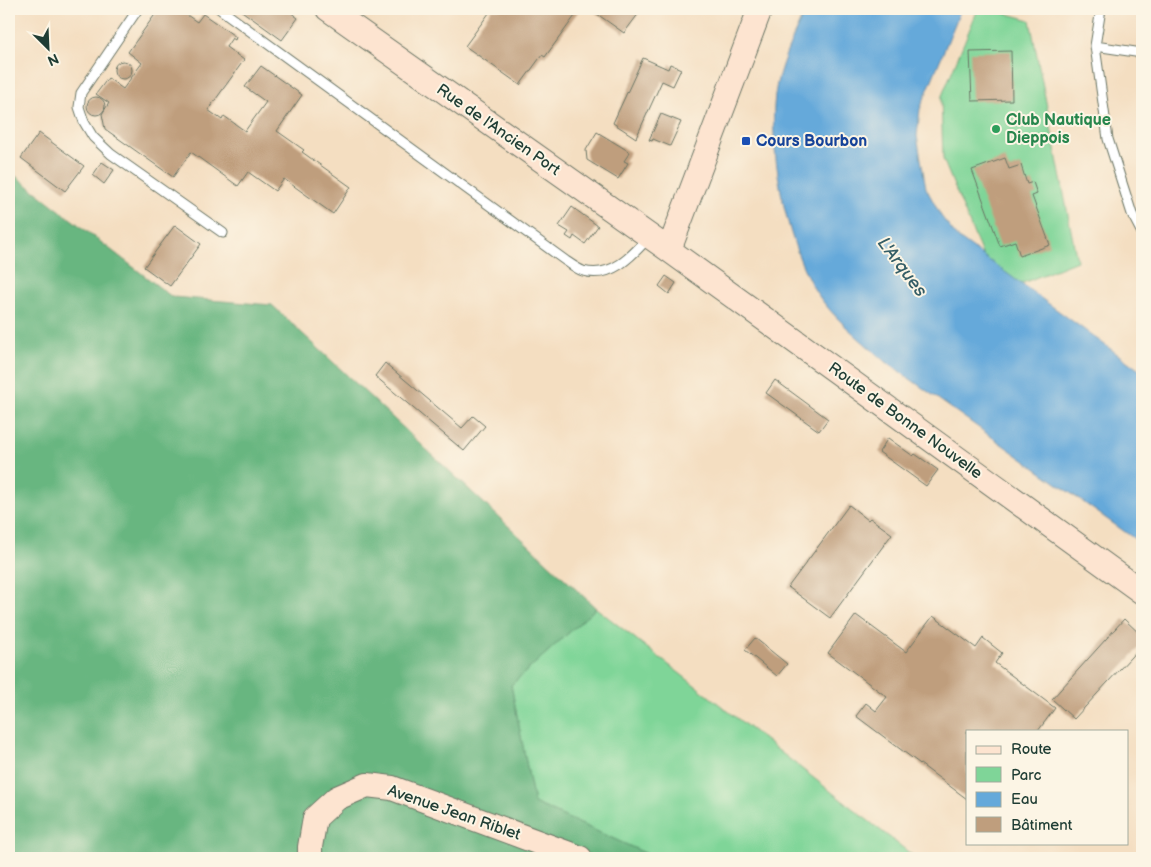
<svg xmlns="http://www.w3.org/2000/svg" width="1151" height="867" font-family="'Balsamiq Sans',sans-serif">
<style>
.green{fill:#7fd598;stroke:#4f8966}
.forest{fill:#67b680;stroke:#437a5a}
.water{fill:#65a9da;stroke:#427387}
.building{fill:#bf9e7d}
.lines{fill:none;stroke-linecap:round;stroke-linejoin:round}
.lane-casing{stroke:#6a7565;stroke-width:11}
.secondary-casing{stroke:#6a7565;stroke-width:26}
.lane{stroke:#fff;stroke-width:9}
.secondary{stroke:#fde4d0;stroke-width:24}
.leisure-dot{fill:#2e9e5b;stroke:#fcf5e5;stroke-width:2}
.transit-dot{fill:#1a4fb4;stroke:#fcf5e5;stroke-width:2}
.labels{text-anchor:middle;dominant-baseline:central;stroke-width:4;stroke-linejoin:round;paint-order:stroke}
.leisure-label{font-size:16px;font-weight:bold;fill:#27864d;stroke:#fcf5e5;text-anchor:start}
.street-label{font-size:16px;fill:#1f3d34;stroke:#fcf5e5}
.transit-label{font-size:16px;font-weight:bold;fill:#164399;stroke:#fcf5e5;text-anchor:start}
.water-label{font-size:18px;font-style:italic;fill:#345d66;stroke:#fcf5e5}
</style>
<rect width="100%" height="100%" fill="#fcf5e5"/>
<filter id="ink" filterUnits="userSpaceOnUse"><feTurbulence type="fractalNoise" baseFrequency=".02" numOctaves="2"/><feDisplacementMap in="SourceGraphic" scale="10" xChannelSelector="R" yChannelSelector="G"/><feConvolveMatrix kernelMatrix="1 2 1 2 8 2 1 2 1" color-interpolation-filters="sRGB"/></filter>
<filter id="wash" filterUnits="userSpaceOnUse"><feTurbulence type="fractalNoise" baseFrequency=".0096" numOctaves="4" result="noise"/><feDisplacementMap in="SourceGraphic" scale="20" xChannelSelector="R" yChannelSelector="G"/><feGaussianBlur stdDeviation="1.12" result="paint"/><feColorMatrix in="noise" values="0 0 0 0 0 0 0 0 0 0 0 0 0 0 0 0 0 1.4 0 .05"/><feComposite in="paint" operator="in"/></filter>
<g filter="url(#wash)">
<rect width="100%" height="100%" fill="#f4dec1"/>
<path class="green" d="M978,9H990L1030,20L1077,261L998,293L943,159L941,98Z
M596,608L916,858H656L534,803L511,685Z"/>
<path class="forest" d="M9,171L172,297L272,305L596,608L511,685L534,803L656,858H9Z"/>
<path class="water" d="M806,9H961L920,109L917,136L926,188L941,216L956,236L1142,372V544L882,359C859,338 833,318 816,292C786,245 765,138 777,83C783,57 795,33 806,9Z"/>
<g id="blocks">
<path class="building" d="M159,9H184L186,10L184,13L197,22L203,14L236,37L235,40L232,38L226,47L244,60L208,110L222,120L224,116L245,131L266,102L245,87L261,66L302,95L277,131L304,150L302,152L351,187L333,214L284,179L275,191L248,172L238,186L191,152L173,177L105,129L102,114L109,103L96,94L108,78L123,89L142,63L128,52Z
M239,9H286L298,18L282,40Z
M492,9H580L545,57L542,55L520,85L465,46Z
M590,9H642L624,33Z
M1011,51L1012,100L972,101L970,52Z
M643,58L668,69L670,64L681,69L673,86L662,81L636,138L613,123Z
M114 70a9 9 0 1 1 18 0a9 9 0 1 1-18 0Z
M87 106a9 9 0 1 1 18 0a9 9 0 1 1-18 0Z
M661,114L681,122L670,146L653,139L652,141L649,140Z
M597,132L630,152L624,161L628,163L618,179L587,160L586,150Z
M39,133L84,166L65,191L21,158Z
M1005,158L1009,169L1021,165L1027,184L1033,182L1037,194L1032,196L1050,245L1020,256L1015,241L1000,246L972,170Z
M102,162L114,170L104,184L93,175Z
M572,207L598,226L585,244L574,236L572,240L566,236L569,232L559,226Z
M175,225L201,244L170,286L144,267Z
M666,276L676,283L669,294L659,286Z
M385,363L462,428L473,416L485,426L464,451L375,376Z
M775,380L828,419L819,431L766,393Z
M888,438L913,456L915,454L938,470L926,486L879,452Z
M849,505L868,520L870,518L892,534L830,618L788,587Z
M856,615L906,652L933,616L976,648L983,638L1002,653L995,663L1055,708L1038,731H967V799L856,716L866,703L876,711L887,697L828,653Z
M1124,619L1142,636V645L1074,719L1052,699Z
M755,638L787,664L777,676L745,650Z"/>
</g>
</g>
<g filter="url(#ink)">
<use href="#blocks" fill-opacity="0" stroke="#6a7565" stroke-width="1"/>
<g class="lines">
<defs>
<path id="lane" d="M138,9L81,93L79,107L84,122L93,137L111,154L223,233
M220,9L566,261C571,264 577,269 583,271C611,279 632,256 649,237
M1101,9L1095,46L1108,139L1132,214L1142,233
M1095,46L1142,53"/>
<path id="secondary" d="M328,9L669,250L1142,592
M669,250L760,9
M310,858V847L315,818L337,798L367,785L392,788L580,858"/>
</defs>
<use href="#lane" class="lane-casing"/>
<use href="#secondary" class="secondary-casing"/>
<use href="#lane" class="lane"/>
<use href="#secondary" class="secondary"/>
</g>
</g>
<circle class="leisure-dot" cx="996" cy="129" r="5"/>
<rect class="transit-dot" x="741" y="136" width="10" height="10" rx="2.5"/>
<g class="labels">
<g class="leisure-label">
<text x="1006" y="120">Club Nautique<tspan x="1006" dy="18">Dieppois</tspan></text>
</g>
<g class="street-label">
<text transform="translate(498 130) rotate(35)">Rue de l'Ancien Port</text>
<text transform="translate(905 421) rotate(36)">Route de Bonne Nouvelle</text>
<text transform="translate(454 813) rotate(19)">Avenue Jean Riblet</text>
</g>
<g class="transit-label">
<text x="756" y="141">Cours Bourbon</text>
</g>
<g class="water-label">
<text transform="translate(902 267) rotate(53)">L'Arques</text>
</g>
</g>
<rect width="1151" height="867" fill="none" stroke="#fcf5e5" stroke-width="30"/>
<rect x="966" y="730" width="162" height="115" fill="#fcf5e5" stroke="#a4ab9e"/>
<rect x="976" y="746" width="25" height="8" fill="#fde4d0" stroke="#a4ab9e"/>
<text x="1011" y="754" font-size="15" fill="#1f3d34">Route</text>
<rect x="976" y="767" width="25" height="15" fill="#7fd598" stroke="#a4ab9e"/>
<text x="1011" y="780" font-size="15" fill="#1f3d34">Parc</text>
<rect x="976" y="792" width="25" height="15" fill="#65a9da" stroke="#a4ab9e"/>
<text x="1011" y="804" font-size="15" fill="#1f3d34">Eau</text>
<rect x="976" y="817" width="25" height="15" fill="#bf9e7d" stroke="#a4ab9e"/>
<text x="1011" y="830" font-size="15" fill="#1f3d34">Bâtiment</text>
<g transform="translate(48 48) rotate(156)" stroke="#fcf5e5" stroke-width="4" paint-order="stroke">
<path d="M0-4L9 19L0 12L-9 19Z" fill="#1f3d34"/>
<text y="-8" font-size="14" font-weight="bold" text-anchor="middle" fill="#1f3d34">N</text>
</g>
</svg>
